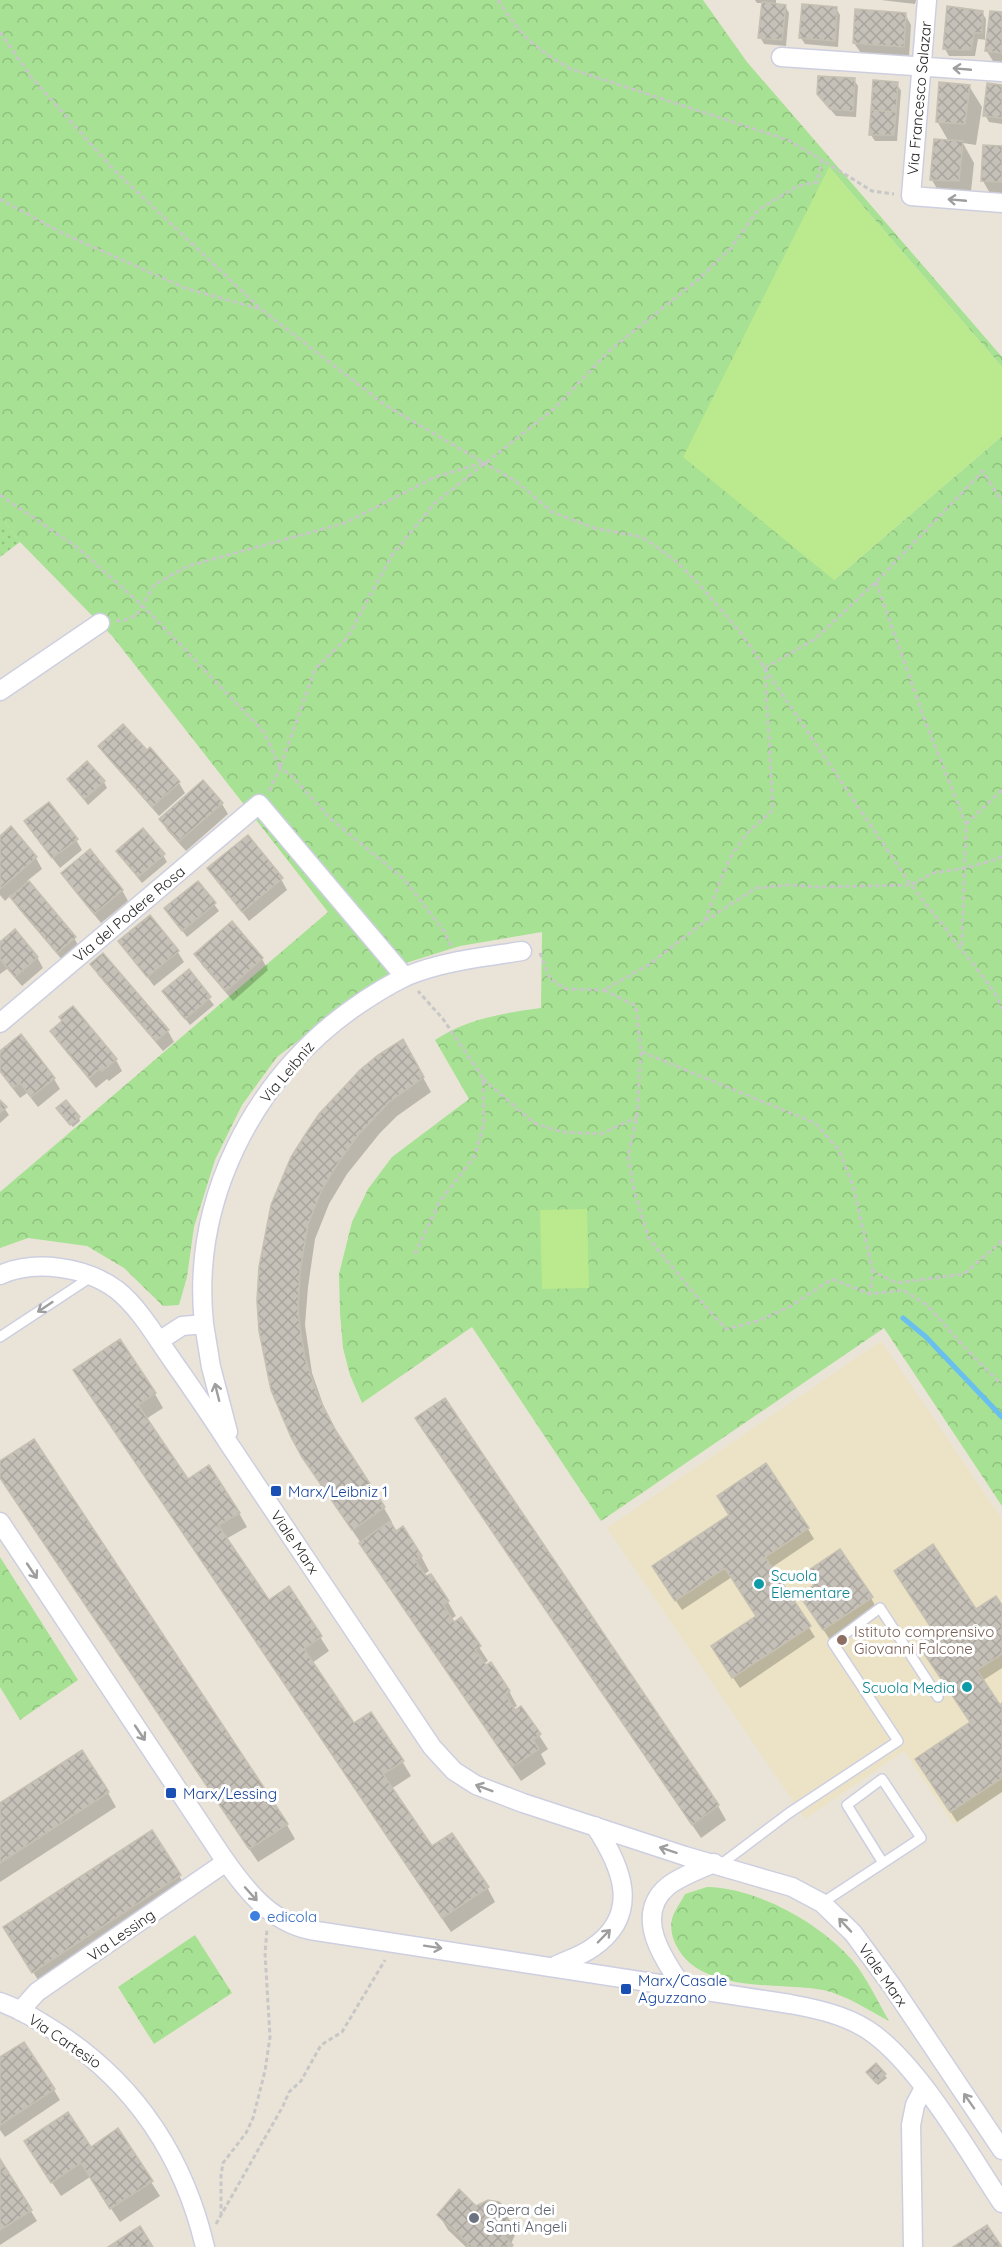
<svg xmlns="http://www.w3.org/2000/svg" width="1002" height="2247" font-family="Quicksand,sans-serif">
<style>
.education{fill:#ece3c6}
.grass{fill:url(#grass-dots)}
.park{fill:url(#park-crowns)}
.pitch{fill:#bbe98e}
.shadow{fill:#0003}
.lines{fill:none;stroke-linecap:round;stroke-linejoin:round}
.stream{stroke:#69bfed;stroke-width:5}
.building{fill:url(#building-cross-hatch);stroke:#c5c0b2;stroke-width:1.5}
.lane-casing{stroke:#cdcfe0;stroke-width:12}
.street-casing{stroke:#cdcfe0;stroke-width:21}
.path{stroke:#c7c7c7;stroke-width:3;stroke-dasharray:4.5 3;stroke-linecap:butt}
.lane{stroke:#fff;stroke-width:9}
.street{stroke:#fff;stroke-width:18}
.oneway{stroke:#9e9e9e}
.transit-dot{fill:#1a4fb4;stroke:#fff;stroke-width:2}
.culture-dot{fill:#0f9aa8;stroke:#fff;stroke-width:2}
.education-dot{fill:#8d6e63;stroke:#fff;stroke-width:2}
.shop-dot{fill:#3f7fe0;stroke:#fff;stroke-width:2}
.worship-dot{fill:#6b7280;stroke:#fff;stroke-width:2}
.labels{text-anchor:middle;dominant-baseline:central;stroke-width:6;stroke-linejoin:round;paint-order:stroke}
.street-label{font-size:15px;fill:#272727;stroke:#fff}
.transit-label{font-size:15px;fill:#164399;stroke:#fff;text-anchor:start}
.culture-label{font-size:15px;fill:#0d838f;stroke:#fff;text-anchor:start}
.education-label{font-size:15px;fill:#785e54;stroke:#fff;text-anchor:start}
.shop-label{font-size:15px;fill:#366cbe;stroke:#fff;text-anchor:start}
.worship-label{font-size:15px;fill:#5b616d;stroke:#fff;text-anchor:start}
</style>
<defs>
<pattern id="grass-dots" width="8" height="8" patternUnits="userSpaceOnUse" patternTransform="scale(1.5)"><rect width="8" height="8" fill="#a7e193"/><path d="M2 2h.1M6 6h.1" fill="none" stroke="#90c17f" stroke-width="1.8" stroke-linecap="round"/></pattern>
<pattern id="park-crowns" width="20" height="18" patternUnits="userSpaceOnUse" patternTransform="scale(1.5)"><rect width="20" height="18" fill="#a7e193"/><path d="M2 6a3 3 0 1 1 6 0M12 15a3 3 0 1 1 6 0" fill="none" stroke="#90c17f"/></pattern>
<pattern id="building-cross-hatch" width="8" height="8" patternUnits="userSpaceOnUse" patternTransform="scale(1.5)"><rect width="8" height="8" fill="#c5c0b8"/><path d="M0 0l8 8M0 8l8-8" fill="none" stroke="#a9a59e"/></pattern>
</defs>
<rect width="100%" height="100%" fill="#eae4d8"/>
<path class="education" d="M881,1341L1002,1519V1792L954,1825L904,1751L805,1819L607,1528Z"/>
<path class="grass" d="M0,517L20,542L0,557Z"/>
<path class="park" d="M0,0H703L747,62L1002,357V367L829,167L834,580L1002,436V1506L884,1328L601,1521L472,1327L362,1403L350,1375L343,1348L340,1313L339,1274L352,1222L368,1189L392,1157L469,1099L435,1040C467,1019 503,1013 541,1008L542,932L460,946L409,962L380,979L277,1057L242,1105L215,1160L194,1227L187,1277L179,1305L163,1306L124,1268L87,1246L28,1238L0,1248V1192L328,912L113,637L20,542L0,517Z
M0,1557L78,1680L20,1720L0,1687Z
M707,1887C758,1888 820,1923 853,1961C867,1978 878,2002 889,2021C868,2010 846,1995 823,1990C778,1982 700,1994 676,1945C672,1937 670,1928 672,1919C674,1911 681,1902 685,1894Z
M195,1935L232,1993L154,2044L118,1987Z"/>
<path class="pitch" d="M829,167L1002,367V436L834,580L683,457Z
M587,1209L589,1288L542,1289L540,1210Z"/>
<path class="shadow" d="M755,0H776V5L785,6L789,13L786,46L764,44L760,37L763,3H757Z
M881,0H916L915,4Z
M836,8L840,15L838,47L805,44L801,38Z
M982,12L986,19L985,39L988,40L1002,14V62L993,61L986,50L988,40L978,39L975,56H949L945,49Z
M905,14L911,25L909,57L861,53L854,43Z
M854,80L858,86L856,117L836,116L823,101Z
M897,84L901,91L897,141H875L871,135Z
M969,86L982,107L976,145L963,143L974,163L970,201H944L932,180L949,142L937,121Z
M1002,86V124L989,122L985,115Z
M1002,148V202H995L983,181Z
M100,746L179,783L185,793L159,816L106,756Z
M69,780L104,782L107,788L88,805Z
M222,804L228,814L186,851L167,830L161,819Z
M10,829L36,858L42,869L27,881L74,938L80,948L64,962L18,908L11,895L5,901L0,895V838Z
M32,832L76,840L82,850L60,868Z
M117,852L163,855L167,862L142,883Z
M209,869L281,879L287,890L249,921Z
M62,874L122,890L128,901L101,923L69,884Z
M198,883L219,911L187,937L166,909Z
M120,941L177,951L184,962L154,986Z
M0,944L37,957L43,968L22,986L7,969L0,974Z
M102,955L168,1031L174,1042L163,1051L98,975L92,964Z
M196,955L262,959L268,970L233,1001L202,965Z
M188,972L214,1005L190,1025L164,992Z
M63,1021L116,1060L122,1071L109,1081L107,1079L96,1088L58,1042L52,1031Z
M403,1041L431,1092L397,1116L380,1133L347,1174L329,1204L315,1239L308,1287L305,1325L312,1373L325,1410L340,1440L384,1508L392,1522L390,1524L396,1533L421,1556L429,1571L423,1575L448,1602L456,1616L451,1619L454,1624L461,1619L488,1661L483,1664L509,1691L517,1706L512,1709L514,1712L521,1708L548,1749L541,1754L546,1764L521,1781L313,1472L259,1301Z
M0,1053L54,1079L60,1089L38,1107L27,1093L20,1098L0,1072Z
M0,1102L9,1115L0,1123Z
M59,1112L79,1118L80,1121L73,1127Z
M83,1385L155,1394L163,1408L146,1419L187,1481L239,1513L247,1527L226,1539L269,1602L289,1588L329,1651L312,1663L354,1725L402,1761L411,1776L391,1789L432,1848L487,1887L495,1902L451,1932Z
M445,1400L718,1806L726,1820L701,1838L425,1433Z
M0,1463L287,1825L295,1839L258,1862L2,1481L0,1477Z
M808,1529L814,1539L771,1568L815,1637L740,1688L719,1657L758,1617L732,1577L682,1610L660,1577Z
M815,1586L871,1598L877,1609L830,1640L808,1606Z
M1002,1608V1668L982,1681L999,1707L1002,1705V1792L957,1822L923,1769L971,1723L975,1611Z
M108,1793L116,1807L0,1882V1805Z
M151,1832L188,1890L42,1986L13,1941Z
M0,2059L54,2090L60,2100L5,2137L0,2130Z
M876,2065L887,2078L878,2085L869,2075Z
M118,2130L160,2196L120,2222L90,2177L61,2196L34,2156L90,2149Z
M0,2161L37,2221L0,2245Z
M503,2207L511,2223L515,2235L511,2244L513,2247H466L448,2230L439,2215L476,2208Z"/>
<g class="lines">
<path class="stream" d="M903,1318L926,1337L1002,1417"/>
</g>
<path class="building" d="M762,2L786,5L782,40L758,38Z
M802,4L837,7L835,41L799,38Z
M947,6L983,11L982,33H974L971,50L943,49Z
M855,9L906,13L904,47L853,43Z
M990,11L1002,12V53L985,51Z
M818,76L855,78L853,111L830,109L817,94Z
M873,80L898,82L896,112L871,110Z
M939,82L970,85L965,124L936,122Z
M987,83L1002,85V118L983,116Z
M871,110L896,112L894,135H869Z
M934,139L963,141L959,181L930,180Z
M983,145L1002,146V182L981,181Z
M123,724L147,750L150,747L180,782L152,807L98,746Z
M87,761L105,781L84,799L67,779Z
M203,780L223,803L179,841L159,819Z
M49,802L78,839L52,858L24,821Z
M11,826L37,857L0,889V836Z
M143,828L165,854L138,877L116,851Z
M248,835L283,878L242,912L207,868Z
M90,849L123,890L94,914L61,873Z
M29,881L76,937L57,953L10,897Z
M198,881L216,903L182,931L164,908Z
M150,915L179,951L147,977L118,941Z
M232,921L263,958L226,991L194,954Z
M15,929L38,957L15,977L0,959V942Z
M103,953L169,1030L156,1041L90,964Z
M189,969L211,997L185,1019L162,991Z
M73,1006L117,1059L102,1071L100,1069L89,1078L50,1031L62,1021L59,1017Z
M21,1034L55,1078L31,1097L20,1083L13,1088L0,1071V1051Z
M403,1039L424,1077L389,1102L358,1135L340,1160L322,1189L308,1224L300,1271L298,1310L301,1335L305,1358L317,1394L336,1431L385,1507L352,1530L302,1457L291,1437L271,1390L259,1331L257,1301L259,1267L271,1205L291,1157L305,1135L319,1114L360,1070L378,1055Z
M0,1100L7,1107L0,1113Z
M66,1100L80,1117L70,1125L56,1108Z
M120,1339L156,1393L138,1405L188,1479L209,1465L240,1513L218,1525L269,1600L289,1586L322,1636L304,1649L354,1723L371,1712L404,1761L383,1774L432,1846L452,1833L489,1887L442,1918L73,1370Z
M445,1398L719,1805L692,1825L415,1418Z
M34,1439L288,1824L249,1849L0,1478V1461Z
M766,1463L809,1528L765,1557L811,1626L732,1678L711,1646L756,1616L725,1568L675,1601L652,1566L729,1515L717,1496Z
M390,1521L396,1531L403,1526L422,1556L415,1560L426,1576L431,1574L449,1601L443,1605L454,1622L461,1617L481,1646L475,1650L486,1665L491,1662L510,1691L505,1694L515,1710L521,1706L541,1734L533,1740L539,1749L512,1767L359,1543Z
M933,1544L976,1609L996,1596L1002,1605V1654L977,1670L1000,1705L1002,1703V1778L950,1812L915,1759L970,1722L917,1643L934,1632L894,1571Z
M840,1549L873,1597L823,1630L799,1595L814,1585L806,1572Z
M82,1750L109,1792L0,1863V1803Z
M152,1830L181,1875L32,1973L3,1927Z
M24,2042L55,2089L0,2125V2057Z
M876,2063L886,2074L876,2083L866,2072Z
M68,2112L91,2147L118,2128L153,2181L110,2209L81,2163L51,2183L24,2141Z
M0,2159L32,2210L0,2230Z
M459,2189L476,2206L488,2200L499,2202L504,2207L508,2220L501,2233L513,2245L511,2247H467L469,2244L437,2215Z
M987,2225L1002,2247H953Z
M140,2226L153,2247H108Z"/>
<g class="lines">
<defs>
<path id="lane" d="M0,1337L91,1277
M720,1865L789,1813L898,1741L833,1643L880,1608L938,1697
M822,1903L883,1863L847,1805L882,1779L921,1838L883,1863"/>
<path id="street" d="M927,0L911,196L1002,203
M781,57L1002,72
M0,691L100,623
M0,1023L259,804L405,977
M0,1275C35,1259 86,1267 117,1290C138,1307 153,1332 168,1354C188,1383 208,1411 227,1441C295,1543 364,1645 432,1747L454,1771L476,1785L523,1803L685,1856L792,1887L822,1903L853,1933L892,1986L1002,2150
M204,1324C191,1200 253,1080 352,1009C369,997 388,985 407,976C443,961 484,957 522,951
M159,1341L182,1326L204,1324L211,1367L228,1432
M0,1522L222,1856C245,1889 269,1921 310,1930L790,2004C817,2009 845,2015 868,2030C918,2063 968,2152 1002,2203
M555,1966C567,1960 581,1956 592,1948C642,1914 622,1867 595,1826
M682,1986C663,1959 633,1915 668,1886C681,1876 698,1870 714,1863
M0,2002C22,2010 41,2022 61,2035C137,2086 184,2158 205,2247
M20,2011L37,1992L226,1862
M913,2247L911,2125L915,2105L924,2088"/>
</defs>
<use href="#lane" class="lane-casing"/>
<use href="#street" class="street-casing"/>
<path class="path" d="M498,0C522,37 533,47 571,69L788,140L822,160
M0,32L32,78L114,170L262,310L385,405L517,482L552,512L594,528L642,537L676,561L699,584L741,633L911,885L977,969L995,993L1002,1009
M0,199L64,234L185,288L260,309
M0,495L78,548L143,606L264,732L280,768L315,669L347,638L392,555L435,503L555,408L609,351L699,279L731,248L758,210L798,186L817,182L822,160L872,191L894,194
M876,582L926,723L966,824L962,946
M116,621L125,620L137,615L154,585L188,566L345,523L435,477L483,463
M765,668L773,810L747,833L730,858L704,922L650,964L604,990L636,1006L641,1051L637,1117L628,1156L634,1190L649,1239L698,1298L726,1329L758,1321L791,1306L832,1279L870,1294
M765,668L815,639L876,582L983,471L1002,502
M269,791L280,768L291,775L331,819L404,879L444,931L451,946
M966,824L1002,790
M705,921L756,888L789,885L819,887L911,885L933,873L965,868L995,860L1002,856
M540,953L550,979L566,989L604,990
M642,1052L815,1123L839,1150L853,1186L873,1271
M483,1079L534,1123L562,1132L601,1134L637,1117
M1002,1241L964,1274L896,1283L873,1271L870,1294L903,1290L927,1305L966,1349L1002,1385
M415,1254L440,1201L475,1156L484,1123L483,1078L443,1019L418,991
M221,2216V2175L223,2163L246,2133L253,2118L265,2071L270,2037L265,1953L267,1929
M216,2224L283,2106L289,2092L301,2081L321,2045L342,2032L385,1960"/>
<use href="#lane" class="lane"/>
<use href="#street" class="street"/>
</g>
<defs><path id="oneway-shaft" d="M-6 0H5M1.5-3L5.5 0L1.5 3" fill="none" stroke-width="1.6" stroke-linecap="round" stroke-linejoin="round" transform="scale(1.5)"/></defs>
<g class="oneway">
<use href="#oneway-shaft" transform="translate(962 69) rotate(-175)"/>
<use href="#oneway-shaft" transform="translate(957 200) rotate(-175)"/>
<use href="#oneway-shaft" transform="translate(45 1307) rotate(146)"/>
<use href="#oneway-shaft" transform="translate(217 1392) rotate(-104)"/>
<use href="#oneway-shaft" transform="translate(32 1571) rotate(56)"/>
<use href="#oneway-shaft" transform="translate(140 1733) rotate(56)"/>
<use href="#oneway-shaft" transform="translate(484 1788) rotate(-159)"/>
<use href="#oneway-shaft" transform="translate(668 1850) rotate(-162)"/>
<use href="#oneway-shaft" transform="translate(251 1894) rotate(48)"/>
<use href="#oneway-shaft" transform="translate(845 1925) rotate(-133)"/>
<use href="#oneway-shaft" transform="translate(604 1936) rotate(-46)"/>
<use href="#oneway-shaft" transform="translate(433 1947) rotate(9)"/>
<use href="#oneway-shaft" transform="translate(969 2101) rotate(-125)"/>
</g>
<g class="transit-dot">
<rect x="270" y="1485" width="12" height="12" rx="3"/>
<rect x="165" y="1787" width="12" height="12" rx="3"/>
<rect x="620" y="1983" width="12" height="12" rx="3"/>
</g>
<g class="culture-dot">
<circle cx="759" cy="1584" r="6"/>
<circle cx="967" cy="1687" r="6"/>
</g>
<circle class="education-dot" cx="842" cy="1640" r="6"/>
<circle class="shop-dot" cx="255" cy="1916" r="6"/>
<circle class="worship-dot" cx="474" cy="2218" r="6"/>
<g class="labels">
<g class="street-label">
<text transform="translate(919 98) rotate(-85)">Via Francesco Salazar</text>
<text transform="translate(129 914) rotate(-40)">Via del Podere Rosa</text>
<text transform="translate(287 1072) rotate(-50)">Via Leibniz</text>
<text transform="translate(295 1542) rotate(56)">Viale Marx</text>
<text transform="translate(121 1935) rotate(-35)">Via Lessing</text>
<text transform="translate(883 1975) rotate(55)">Viale Marx</text>
<text transform="translate(65 2041) rotate(34)">Via Cartesio</text>
</g>
<g class="transit-label">
<text x="288" y="1491">Marx/Leibniz 1</text>
<text x="183" y="1793">Marx/Lessing</text>
<text x="638" y="1980">Marx/Casale<tspan x="638" dy="17">Aguzzano</tspan></text>
</g>
<g class="culture-label">
<text x="771" y="1575">Scuola<tspan x="771" dy="17">Elementare</tspan></text>
<text x="955" y="1687" text-anchor="end">Scuola Media</text>
</g>
<g class="education-label">
<text x="854" y="1631">Istituto comprensivo<tspan x="854" dy="17">Giovanni Falcone</tspan></text>
</g>
<g class="shop-label">
<text x="267" y="1916">edicola</text>
</g>
<g class="worship-label">
<text x="486" y="2209">Opera dei<tspan x="486" dy="17">Santi Angeli</tspan></text>
</g>
</g>
</svg>
